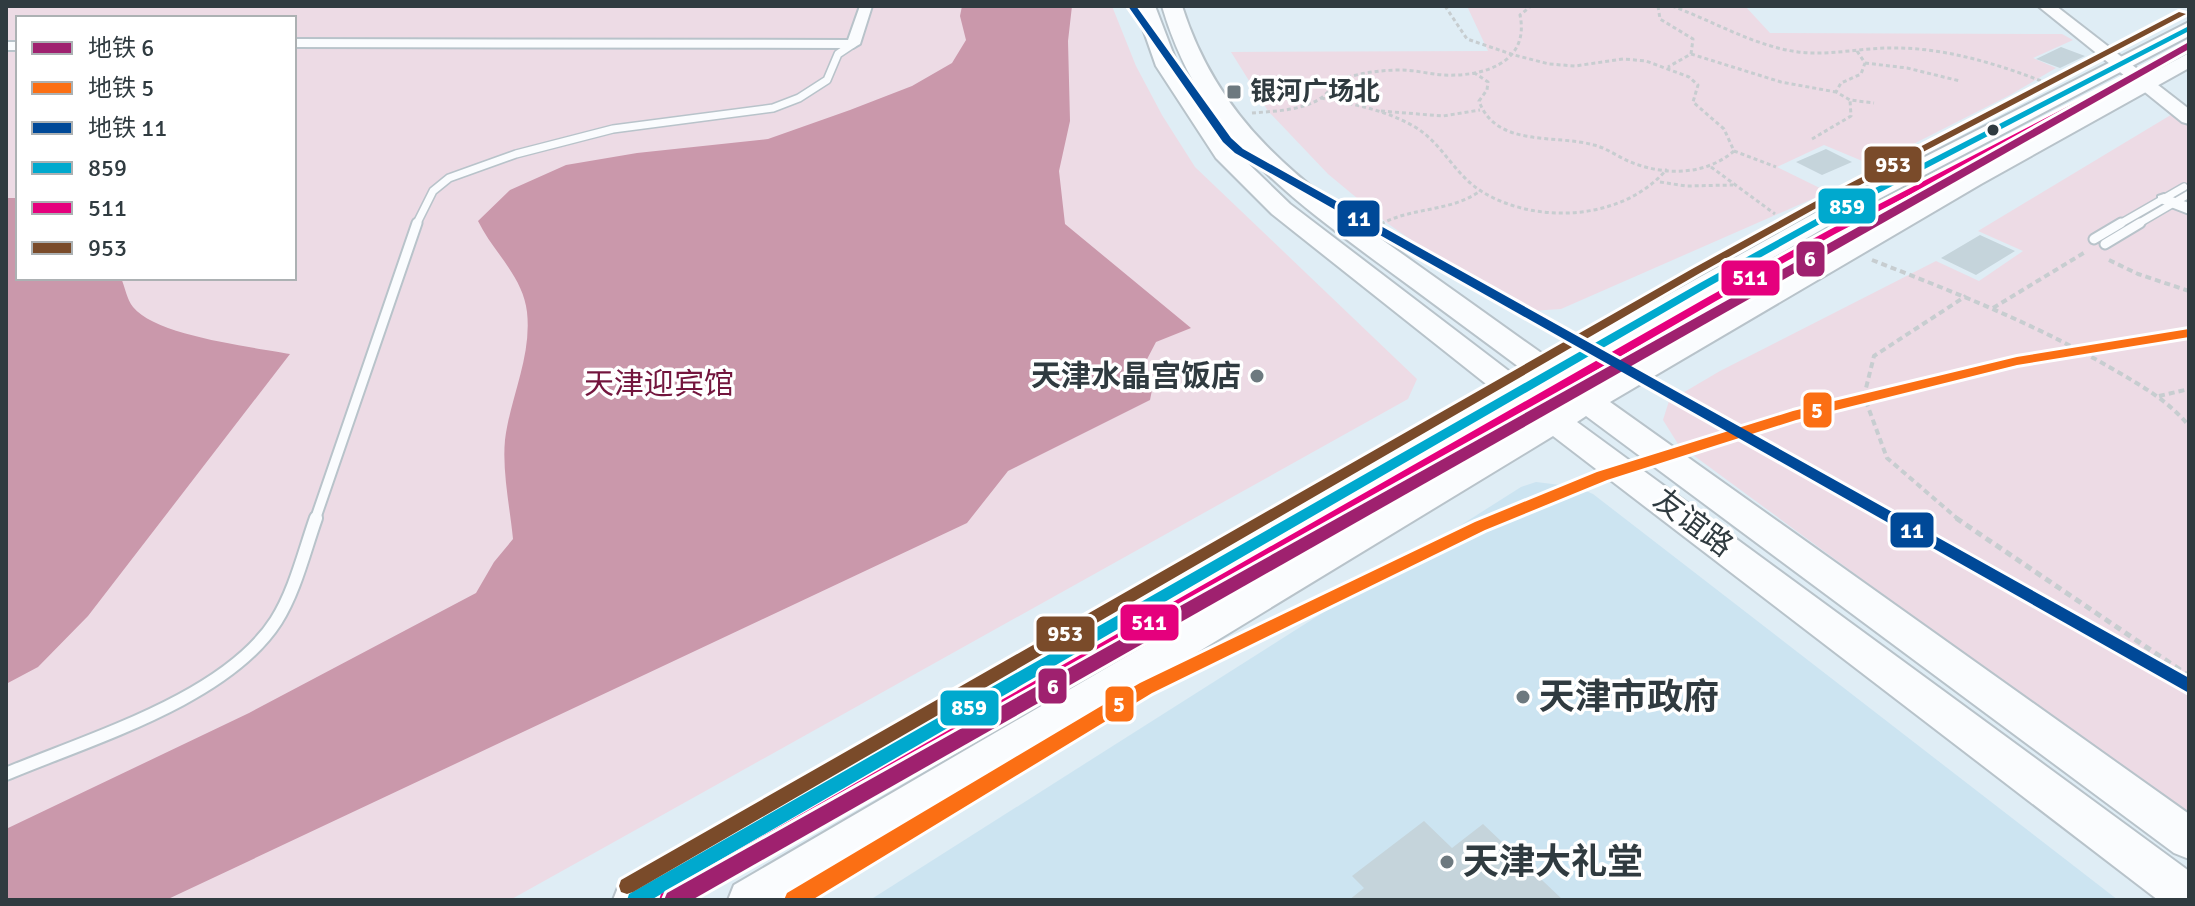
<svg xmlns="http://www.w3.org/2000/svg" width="2195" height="906" font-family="Signika,'Noto Sans SC',sans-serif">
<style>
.built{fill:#cce4f1}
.green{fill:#eddbe5;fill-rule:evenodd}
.water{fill:#ca98ab}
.building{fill:#c5d4db}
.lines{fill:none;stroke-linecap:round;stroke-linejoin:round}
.service-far2-casing{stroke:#b8c3ca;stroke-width:10}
.service-far1-casing{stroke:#b8c3ca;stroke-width:13}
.service-casing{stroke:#b8c3ca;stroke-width:16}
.minor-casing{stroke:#b8c3ca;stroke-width:4}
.tertiary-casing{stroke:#b8c3ca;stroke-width:4}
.primary-casing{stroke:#b8c3ca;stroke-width:4}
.path-far2{stroke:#c7cdd0;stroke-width:3;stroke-dasharray:4 3;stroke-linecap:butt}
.path-far1{stroke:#c7cdd0;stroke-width:4;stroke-dasharray:6 4;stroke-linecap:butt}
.path{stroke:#c7cdd0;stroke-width:5;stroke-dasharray:7 5;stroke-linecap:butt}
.service-far2{stroke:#fafcfe;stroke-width:7}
.service-far1{stroke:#fafcfe;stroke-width:9}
.service{stroke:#fafcfe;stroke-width:12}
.minor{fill:#fafcfe;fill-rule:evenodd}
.tertiary{fill:#fafcfe;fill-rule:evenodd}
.primary{fill:#fafcfe;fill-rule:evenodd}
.bus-1-casing{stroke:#fff;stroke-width:6}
.bus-2-casing{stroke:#fff;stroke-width:6}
.bus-3-casing{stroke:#fff;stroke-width:6}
.bus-1{fill:#00a9ce;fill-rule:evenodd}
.bus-2{fill:#e5007d;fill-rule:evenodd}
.bus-3{fill:#7a4b2a;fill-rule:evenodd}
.metro-1-casing{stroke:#fff;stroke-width:6}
.metro-2-casing{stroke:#fff;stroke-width:6}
.metro-3-casing{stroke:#fff;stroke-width:6}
.metro-1{fill:#9f216f;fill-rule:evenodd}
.metro-2{fill:#fb6f14;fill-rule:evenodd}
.metro-3{fill:#004998;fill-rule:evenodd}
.poi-dot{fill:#6d797f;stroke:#fff;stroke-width:3}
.bus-dot{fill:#303b40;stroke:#fff;stroke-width:3}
.labels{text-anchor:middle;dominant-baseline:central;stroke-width:7;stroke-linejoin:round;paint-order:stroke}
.far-poi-label{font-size:26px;font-weight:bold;fill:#303b40;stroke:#fff;text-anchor:start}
.poi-label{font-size:30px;font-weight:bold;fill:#303b40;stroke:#fff;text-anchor:end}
.park-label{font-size:30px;fill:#73153d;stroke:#fff}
.street-label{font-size:30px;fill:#303b40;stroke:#fff}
.near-poi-label{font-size:36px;font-weight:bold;fill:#303b40;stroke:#fff;text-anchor:start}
.line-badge{stroke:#fff;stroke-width:3}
.badge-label{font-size:22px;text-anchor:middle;font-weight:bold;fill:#fff}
</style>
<rect width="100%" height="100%" fill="#dfedf5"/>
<path class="built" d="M1536,482L1577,487L1593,494L2118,900H870L1521,487Z"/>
<path class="green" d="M6,6H1112L1136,66L1162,115L1195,167L1417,379L1408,399L510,900H6ZM18,18H294V278H18Z
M1467,6H1745L1770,33L2062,34L2073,40L2033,58L2056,68L2010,95L1872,165L1824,145L1777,167L1828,192L1561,309L1531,311L1498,301L1387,223L1328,174L1268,111L1231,52L1488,51Z
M2189,104V819L1678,444L1663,420L1669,401L1720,371L1936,261L1979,281L2023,251L1978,231Z"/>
<path class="water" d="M962,6H1072L1068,41L1070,121L1059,171L1065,224L1191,328L1156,342L1144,365L1152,390L1150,400L1008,471L967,523L166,900H6V829L249,713L476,593L494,562L513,539C510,508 502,471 505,440C510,398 532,357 527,312C523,276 493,252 478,221L510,190L566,165L637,153L768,139L850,110L912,86L952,63L966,40L960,16Z
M6,198H18V278H121C125,287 127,300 133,307C156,336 253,347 290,354L88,616L38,667L6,684Z"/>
<path class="building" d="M2061,47L2085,56L2060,68L2036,59Z
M1826,149L1852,162L1822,175L1796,162Z
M1980,235L2015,251L1976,275L1941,258Z
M1424,821L1452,848L1483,824L1563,900H1349L1364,888L1352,876Z"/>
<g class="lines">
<defs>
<path id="service-far2" d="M416,225L433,191L449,178L516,154L613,129L773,108L799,98L827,80L838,54L853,44
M2118,225L2184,187
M2136,225L2189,194"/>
<path id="service-far1" d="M2094,239L2121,223
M2105,244L2140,223
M315,520L417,223"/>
<path id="service" d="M6,774C89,739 226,699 276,621C295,591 304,552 316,518"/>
<path id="minor" d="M860,6H872L860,44L853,48L294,47V39L848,40Z
M6,42H18V50H6Z
M2164,194L2189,203V214L2158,202V196Z"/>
<path id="tertiary" d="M2038,6H2056L2189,109V124L2182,122Z"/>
<path id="primary" d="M1135,6H1155L1178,66L1232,148L1290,204L1518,378L1527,373C1479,337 1430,301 1381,265C1282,192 1198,130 1162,6H1182C1220,125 1301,182 1398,251C1449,287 1500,324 1551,360L1815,213L2189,22V36L1833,223L1571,374L1589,387L1963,174L2189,53V68L1981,184L1610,402L2189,814V859L2174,853L1586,416L1577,422L2189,871V900H2158L1553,436L790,900H728L734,885L1532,420L1516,407L676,900H613L619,885L1495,391L1272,214L1216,158L1156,66ZM1548,388L1565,401L1556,406L1539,393Z"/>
</defs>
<use href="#service-far2" class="service-far2-casing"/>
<use href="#service-far1" class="service-far1-casing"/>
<use href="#service" class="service-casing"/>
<use href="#minor" class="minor-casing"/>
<use href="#tertiary" class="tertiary-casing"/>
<use href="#primary" class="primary-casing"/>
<path class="path-far2" d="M1445,6L1467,39L1514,55L1549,64L1575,66L1623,59L1646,61L1689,77L1698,85L1693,102L1724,129L1734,151C1705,176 1663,176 1628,161C1617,156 1606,148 1594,145C1555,134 1496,148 1479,101L1487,90L1488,82L1473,72
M1658,6L1660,19L1693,39L1691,54L1668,67
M1672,6C1713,21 1754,46 1798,52C1829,56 1859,48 1890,48C1942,47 1995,63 2044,82
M1857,51L1865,63L1861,74L1841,83L1836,92L1850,100L1874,103
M1691,54L1781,82L1836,92
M1865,63L1907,68L1960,81
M1321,98C1353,104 1386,110 1415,127C1442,143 1454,174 1481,191C1537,226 1624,220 1667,169
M1381,111L1443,116L1480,110
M1252,113C1274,111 1298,111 1318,100C1331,92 1336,79 1352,76C1368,72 1384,70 1401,70C1415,70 1429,74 1443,75C1483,77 1530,63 1520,15L1531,6
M1812,139L1851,116L1850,100
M1734,151L1776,167
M1711,167L1775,214
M1660,182L1686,186L1733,185
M1381,224C1412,207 1451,212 1480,191"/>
<path class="path-far1" d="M1872,260C1954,292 2035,324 2111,368C2140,385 2168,400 2189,426
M2109,260L2138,274L2189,291
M1993,308L2087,251
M2159,396L2189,389
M1959,520L1887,458L1864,396L1874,356L1966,296"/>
<path class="path" d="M1956,518L2189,676"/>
<use href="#service-far2" class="service-far2"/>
<use href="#service-far1" class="service-far1"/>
<use href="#service" class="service"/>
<use href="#minor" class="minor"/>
<use href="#tertiary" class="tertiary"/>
<use href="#primary" class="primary"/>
<defs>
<path id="bus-1" d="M2189,26V31L1827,220L1708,287L651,900H627L629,894L1700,283L1821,216Z"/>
<path id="bus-2" d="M2189,44V49L1835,234L1716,301L683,900H659L661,894L1708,297L1829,230Z"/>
<path id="bus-3" d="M2179,12L2186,14L1820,206L1700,273L633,892L627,894L621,892L619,886L621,880L1692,269L1814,202Z"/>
</defs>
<use href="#bus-1" class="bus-1-casing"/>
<use href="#bus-2" class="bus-2-casing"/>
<use href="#bus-3" class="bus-3-casing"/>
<use href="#bus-1" class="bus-1"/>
<use href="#bus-2" class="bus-2"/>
<use href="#bus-3" class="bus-3"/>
<defs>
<path id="metro-1" d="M2189,42V49L692,900H664L667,893Z"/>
<path id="metro-2" d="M2189,329V337L2017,365L1796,420L1607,480L1485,530L1152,693L812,900H784L787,893L1140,683L1475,522L1597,472L1793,411L2017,357Z"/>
<path id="metro-3" d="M1128,6H1136L1231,138L1243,149L2189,678V693L1235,153L1223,142Z"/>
</defs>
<use href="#metro-1" class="metro-1-casing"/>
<use href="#metro-2" class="metro-2-casing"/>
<use href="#metro-3" class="metro-3-casing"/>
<use href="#metro-1" class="metro-1"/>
<use href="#metro-2" class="metro-2"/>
<use href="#metro-3" class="metro-3"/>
</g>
<g class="poi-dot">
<rect x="1226" y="84" width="16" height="16" rx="4"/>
<circle cx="1257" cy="376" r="8"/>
<circle cx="1523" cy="697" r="8"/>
<circle cx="1447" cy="862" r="8"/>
</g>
<circle class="bus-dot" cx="1993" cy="130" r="7"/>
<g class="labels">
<g class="far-poi-label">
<text x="1250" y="92">银河广场北</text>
</g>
<g class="poi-label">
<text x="1241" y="376">天津水晶宫饭店</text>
</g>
<g class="park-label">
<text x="659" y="384">天津迎宾馆</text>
</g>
<g class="street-label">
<text transform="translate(1693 523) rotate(37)">友谊路</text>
</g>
<g class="near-poi-label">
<text x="1539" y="697">天津市政府</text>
<text x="1463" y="862">天津大礼堂</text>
</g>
</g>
<g class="line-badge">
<rect x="1863" y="145" width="60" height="39" rx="8" fill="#7a4b2a"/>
<rect x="1817" y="187" width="60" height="38" rx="8" fill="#00a9ce"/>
<rect x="1336" y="199" width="45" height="39" rx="8" fill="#004998"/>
<rect x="1795" y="240" width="31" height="38" rx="8" fill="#9f216f"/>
<rect x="1720" y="259" width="61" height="38" rx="8" fill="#e5007d"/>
<rect x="1802" y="391" width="31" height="38" rx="8" fill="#fb6f14"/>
<rect x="1889" y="511" width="46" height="38" rx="8" fill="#004998"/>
<rect x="1119" y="603" width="61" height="39" rx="8" fill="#e5007d"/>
<rect x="1035" y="615" width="61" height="38" rx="8" fill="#7a4b2a"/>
<rect x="1037" y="667" width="31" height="38" rx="8" fill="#9f216f"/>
<rect x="1104" y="685" width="31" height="38" rx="8" fill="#fb6f14"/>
<rect x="939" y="689" width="61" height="38" rx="8" fill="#00a9ce"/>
</g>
<g class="badge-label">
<text x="1893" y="172">953</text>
<text x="1847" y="214">859</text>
<text x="1359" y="226">11</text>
<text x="1810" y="266">6</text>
<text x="1750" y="285">511</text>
<text x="1817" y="418">5</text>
<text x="1912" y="538">11</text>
<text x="1149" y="630">511</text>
<text x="1065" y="641">953</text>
<text x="1053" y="694">6</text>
<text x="1119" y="712">5</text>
<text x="969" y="715">859</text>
</g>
<rect width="2195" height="906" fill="none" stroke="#303b40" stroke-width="16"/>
<rect x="16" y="16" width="280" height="264" fill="#ffffff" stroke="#acb1b3" stroke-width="2"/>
<rect x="32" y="42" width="40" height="12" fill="#9f216f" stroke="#acb1b3" stroke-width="2"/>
<text x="88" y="56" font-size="24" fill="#303b40">地铁 6</text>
<rect x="32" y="82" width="40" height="12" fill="#fb6f14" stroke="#acb1b3" stroke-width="2"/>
<text x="88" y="96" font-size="24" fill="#303b40">地铁 5</text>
<rect x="32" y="122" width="40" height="12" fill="#004998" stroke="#acb1b3" stroke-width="2"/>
<text x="88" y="136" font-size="24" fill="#303b40">地铁 11</text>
<rect x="32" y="162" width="40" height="12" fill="#00a9ce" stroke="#acb1b3" stroke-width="2"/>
<text x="88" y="176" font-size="24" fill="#303b40">859</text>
<rect x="32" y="202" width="40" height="12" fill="#e5007d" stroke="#acb1b3" stroke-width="2"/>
<text x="88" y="216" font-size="24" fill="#303b40">511</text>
<rect x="32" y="242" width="40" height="12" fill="#7a4b2a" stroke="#acb1b3" stroke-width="2"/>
<text x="88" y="256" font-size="24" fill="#303b40">953</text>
</svg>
